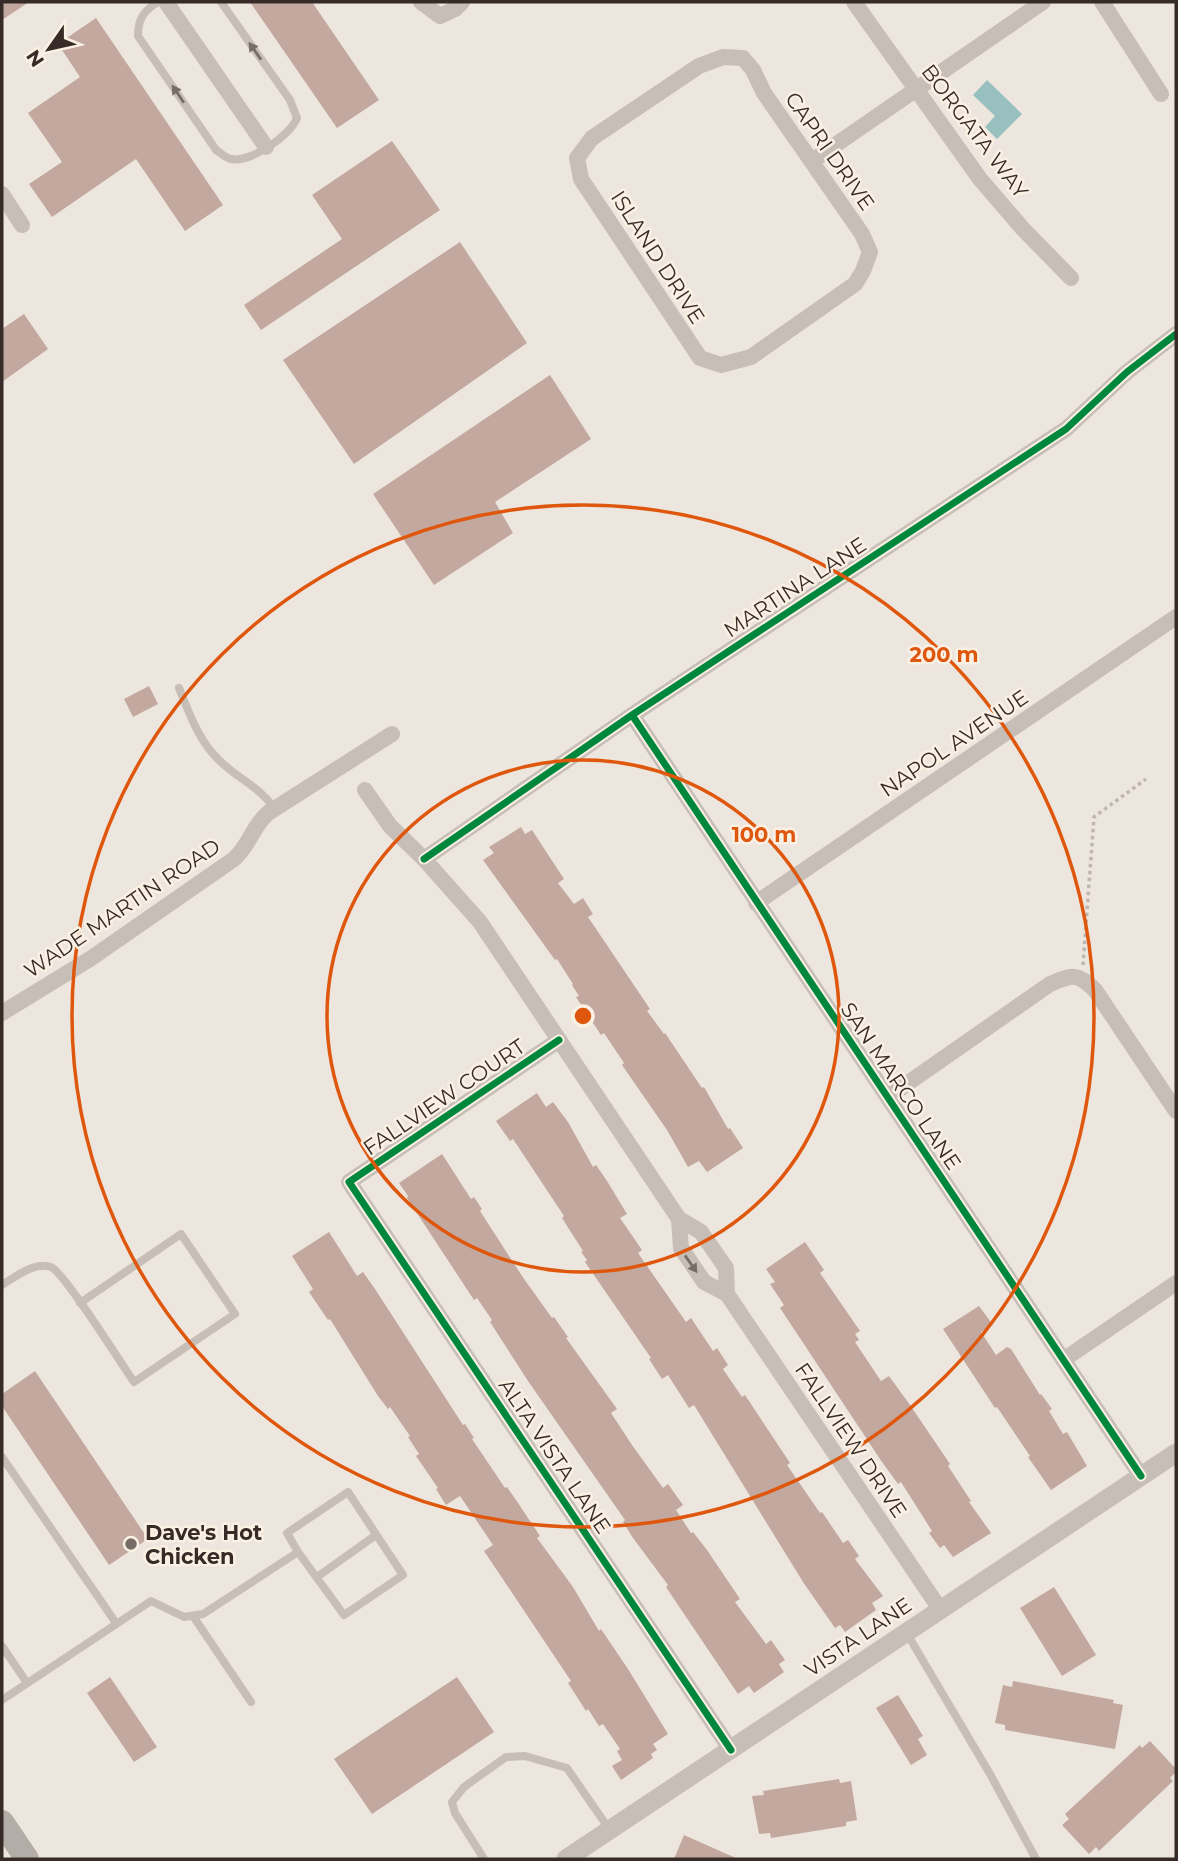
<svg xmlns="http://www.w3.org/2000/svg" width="1178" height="1861" font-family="Montserrat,sans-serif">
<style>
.water{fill:#98c0bf}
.building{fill:#c2a89e}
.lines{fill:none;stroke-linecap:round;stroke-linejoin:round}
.path{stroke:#beb6b0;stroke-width:3.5;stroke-dasharray:3.5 3.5;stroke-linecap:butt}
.service{stroke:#c6beb7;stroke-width:8}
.minor{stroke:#c6beb7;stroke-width:16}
.tertiary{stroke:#c6beb7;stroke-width:19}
.primary{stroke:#b4aca7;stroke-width:24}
.cycleway-casing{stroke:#fbf0e4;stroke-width:11}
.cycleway{stroke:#00873e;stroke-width:7}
.oneway{fill:#776d67}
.ring{fill:none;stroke:#df570d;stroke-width:3.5}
.poi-dot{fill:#766c66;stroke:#fbf0e4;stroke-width:2.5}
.labels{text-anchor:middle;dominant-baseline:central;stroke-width:5;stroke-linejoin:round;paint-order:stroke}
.street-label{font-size:21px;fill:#362b26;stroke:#fbf0e4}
.poi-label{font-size:21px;font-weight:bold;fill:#362b26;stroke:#fbf0e4;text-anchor:start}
.centre{fill:#df570d;stroke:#fbf0e4;stroke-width:3.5}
.ring-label{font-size:21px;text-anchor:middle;font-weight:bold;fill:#df570d;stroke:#fbf0e4;stroke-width:5;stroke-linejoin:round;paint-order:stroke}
</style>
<rect width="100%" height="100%" fill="#ede6de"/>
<path class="water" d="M987,80L1022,114L997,139L985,127L995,116L973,95Z"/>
<path class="building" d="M2,2H29L2,20Z
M250,2H312L379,100L337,128Z
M96,18L223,205L185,231L136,159L52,217L29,184L62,162L28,113L80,77L58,44Z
M392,141L440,210L261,330L244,305L342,239L312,195Z
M460,242L527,343L354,464L283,360Z
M24,314L48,349L2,382V329Z
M550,375L591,439L495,502L513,533L434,585L373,494Z
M149,686L158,704L133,717L124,699Z
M521,827L525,834L532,830L564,879L558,883L574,904L583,898L593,914L588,917L650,1009L647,1011L664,1034L665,1033L702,1088L704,1087L728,1129L730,1128L743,1148L707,1172L699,1161L688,1167L667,1130L622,1065L624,1063L604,1033L601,1035L576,997L579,996L572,985L573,984L557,959L555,960L483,860L494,853L489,847Z
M537,1093L546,1107L553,1102L568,1122L593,1167L596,1165L607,1181L627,1214L620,1218L642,1250L638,1253L686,1322L691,1318L713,1351L717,1348L728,1365L723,1369L742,1397L745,1395L790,1463L787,1465L820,1513L822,1512L843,1543L848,1540L859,1556L855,1559L883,1596L872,1603L876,1610L845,1632L840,1625L835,1628L803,1582L694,1405L689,1408L668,1375L662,1379L649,1359L651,1358L585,1262L587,1260L581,1252L583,1251L562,1218L564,1216L513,1139L510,1141L496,1121Z
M442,1154L471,1199L474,1197L482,1209L480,1211L522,1276L552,1318L554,1317L568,1337L566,1338L617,1409L611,1413L632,1445L663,1488L668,1484L683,1505L676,1510L691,1533L693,1532L707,1550L740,1599L735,1602L766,1644L771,1640L785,1660L779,1664L784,1672L754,1693L749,1686L738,1694L680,1608L666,1587L668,1585L633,1538L623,1522L625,1520L528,1381L490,1322L492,1320L477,1298L474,1300L407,1198L408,1196L399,1183Z
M329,1232L357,1276L363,1272L375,1289L463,1425L465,1424L474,1438L472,1439L505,1488L507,1487L516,1500L540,1536L537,1538L573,1587L599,1631L601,1629L628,1669L668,1734L653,1744L657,1750L651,1754L653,1758L621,1780L612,1766L622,1760L617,1751L620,1749L603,1724L599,1726L588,1709L586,1711L568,1683L571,1681L484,1551L493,1545L460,1496L446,1505L436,1489L438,1488L416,1456L419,1454L408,1437L410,1436L390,1407L388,1409L378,1396L330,1319L328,1320L309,1292L313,1289L292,1256Z
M805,1242L824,1270L820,1273L860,1331L855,1334L859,1340L855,1342L881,1381L889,1376L910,1405L950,1464L948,1466L971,1501L969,1502L991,1533L953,1557L944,1545L940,1548L929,1533L932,1531L901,1482L898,1484L882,1462L780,1308L784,1305L770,1284L775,1282L766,1269Z
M979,1306L993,1325L981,1332L996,1355L1007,1347L1011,1349L1040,1395L1041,1394L1052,1409L1049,1411L1063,1434L1067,1432L1087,1466L1051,1490L1028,1457L1030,1456L997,1407L995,1408L943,1329Z
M35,1371L148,1539L109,1565L2,1406V1394Z
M1054,1587L1096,1655L1062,1676L1020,1608Z
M110,1677L157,1747L134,1762L87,1693Z
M457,1677L494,1732L372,1814L334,1759Z
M1013,1681L1114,1700L1113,1703L1123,1705L1115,1749L1005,1730V1725L995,1723L1003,1685L1012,1687Z
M898,1695L923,1736L918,1739L927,1755L911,1765L876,1708Z
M1150,1741L1176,1769V1772L1170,1778L1173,1781L1099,1851L1096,1847L1089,1854L1062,1825L1069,1819L1065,1814L1140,1745L1142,1748Z
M839,1779L840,1783L851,1781L857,1820L846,1822V1826L771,1838L770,1833L759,1834L752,1796L764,1795L763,1791Z
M684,1835L738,1859H674Z"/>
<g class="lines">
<path class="path" d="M1083,965L1094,817L1146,779"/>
<path class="service" d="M158,2C144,11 138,18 138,36L216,150C221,153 225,158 231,159C250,163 290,136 297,118L290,100L221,2
M179,688C189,712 198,740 218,759C237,779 257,784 275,809
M2,1285C15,1277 35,1261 51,1267C64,1272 122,1365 134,1382L235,1314L181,1234L80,1303
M2,1457L116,1623
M317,1577L376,1535
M193,1616L251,1702
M906,1632L990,1774L1036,1859
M2,1646L27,1683
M2,1700L151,1601L184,1617L203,1614L298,1552L287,1533L348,1492L403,1575L344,1615L298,1552
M484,1859L455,1813L452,1802L464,1787L506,1757L525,1756L567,1768L609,1829"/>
<path class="minor" d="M166,2L266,147
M421,2L440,16L455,9L462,2
M854,2L980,179L1023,229L1071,278
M1102,2L1161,94
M723,57L743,58L753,70L764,93L862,234L870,252L863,271L855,284L751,357L721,365L700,358L581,179L577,158L592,138L699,66Z
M812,161L1043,2
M2,194L22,225
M632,715L1141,1476
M365,790L390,826L424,859L480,922L679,1219L701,1232L726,1268L727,1294
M424,859L632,715L1066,429L1127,372L1176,334
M756,903L1176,617
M2,1013L90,959L234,859C250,845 252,827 268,813L392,734
M559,1040L349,1182L731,1750
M888,1097L1050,984C1073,974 1077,973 1095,990L1176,1111
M679,1219L681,1248L704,1282L727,1294L940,1609
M1063,1360L1176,1283"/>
<path class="tertiary" d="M566,1859L1176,1453"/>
<path class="primary" d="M2,1822L27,1859"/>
<defs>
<path id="cycleway" d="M632,715L1141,1476
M424,859L632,715L1066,429L1127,372L1176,334
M559,1040L349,1182L731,1750"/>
</defs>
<use href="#cycleway" class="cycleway-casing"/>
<use href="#cycleway" class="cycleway"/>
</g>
<defs><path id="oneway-solid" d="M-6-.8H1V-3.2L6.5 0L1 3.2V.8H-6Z" transform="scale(1.75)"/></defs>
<g class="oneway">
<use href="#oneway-solid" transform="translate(255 51) rotate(-125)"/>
<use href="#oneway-solid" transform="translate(178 94) rotate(-124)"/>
<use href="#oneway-solid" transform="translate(691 1264) rotate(55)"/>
</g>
<g class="ring">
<circle cx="583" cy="1016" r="256"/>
<circle cx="583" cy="1016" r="511"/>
</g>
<circle class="poi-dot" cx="131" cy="1544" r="7"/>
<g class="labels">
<g class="street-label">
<text transform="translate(975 131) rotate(53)">BORGATA WAY</text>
<text transform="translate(830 151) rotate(55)">CAPRI DRIVE</text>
<text transform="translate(658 257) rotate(57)">ISLAND DRIVE</text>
<text transform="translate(795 587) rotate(-33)">MARTINA LANE</text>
<text transform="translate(954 743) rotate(-34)">NAPOL AVENUE</text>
<text transform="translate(122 908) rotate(-34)">WADE MARTIN ROAD</text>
<text transform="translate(901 1086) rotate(56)">SAN MARCO LANE</text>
<text transform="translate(444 1097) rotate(-34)">FALLVIEW COURT</text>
<text transform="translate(851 1440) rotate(56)">FALLVIEW DRIVE</text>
<text transform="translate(555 1456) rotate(56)">ALTA VISTA LANE</text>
<text transform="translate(858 1637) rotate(-34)">VISTA LANE</text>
</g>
<g class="poi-label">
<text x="145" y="1532">Dave's Hot<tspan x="145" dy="24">Chicken</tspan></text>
</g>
</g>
<circle cx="583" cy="1016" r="10" class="centre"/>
<g class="ring-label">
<text x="944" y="662">200 m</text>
<text x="764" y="842">100 m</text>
</g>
<rect width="1178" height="1861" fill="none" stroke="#362b26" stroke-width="7"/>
<g transform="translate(49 49) rotate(236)" stroke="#fbf0e4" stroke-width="5" paint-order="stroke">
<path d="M0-5L12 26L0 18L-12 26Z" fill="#362b26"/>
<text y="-10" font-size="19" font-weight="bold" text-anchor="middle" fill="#362b26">N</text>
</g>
</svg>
